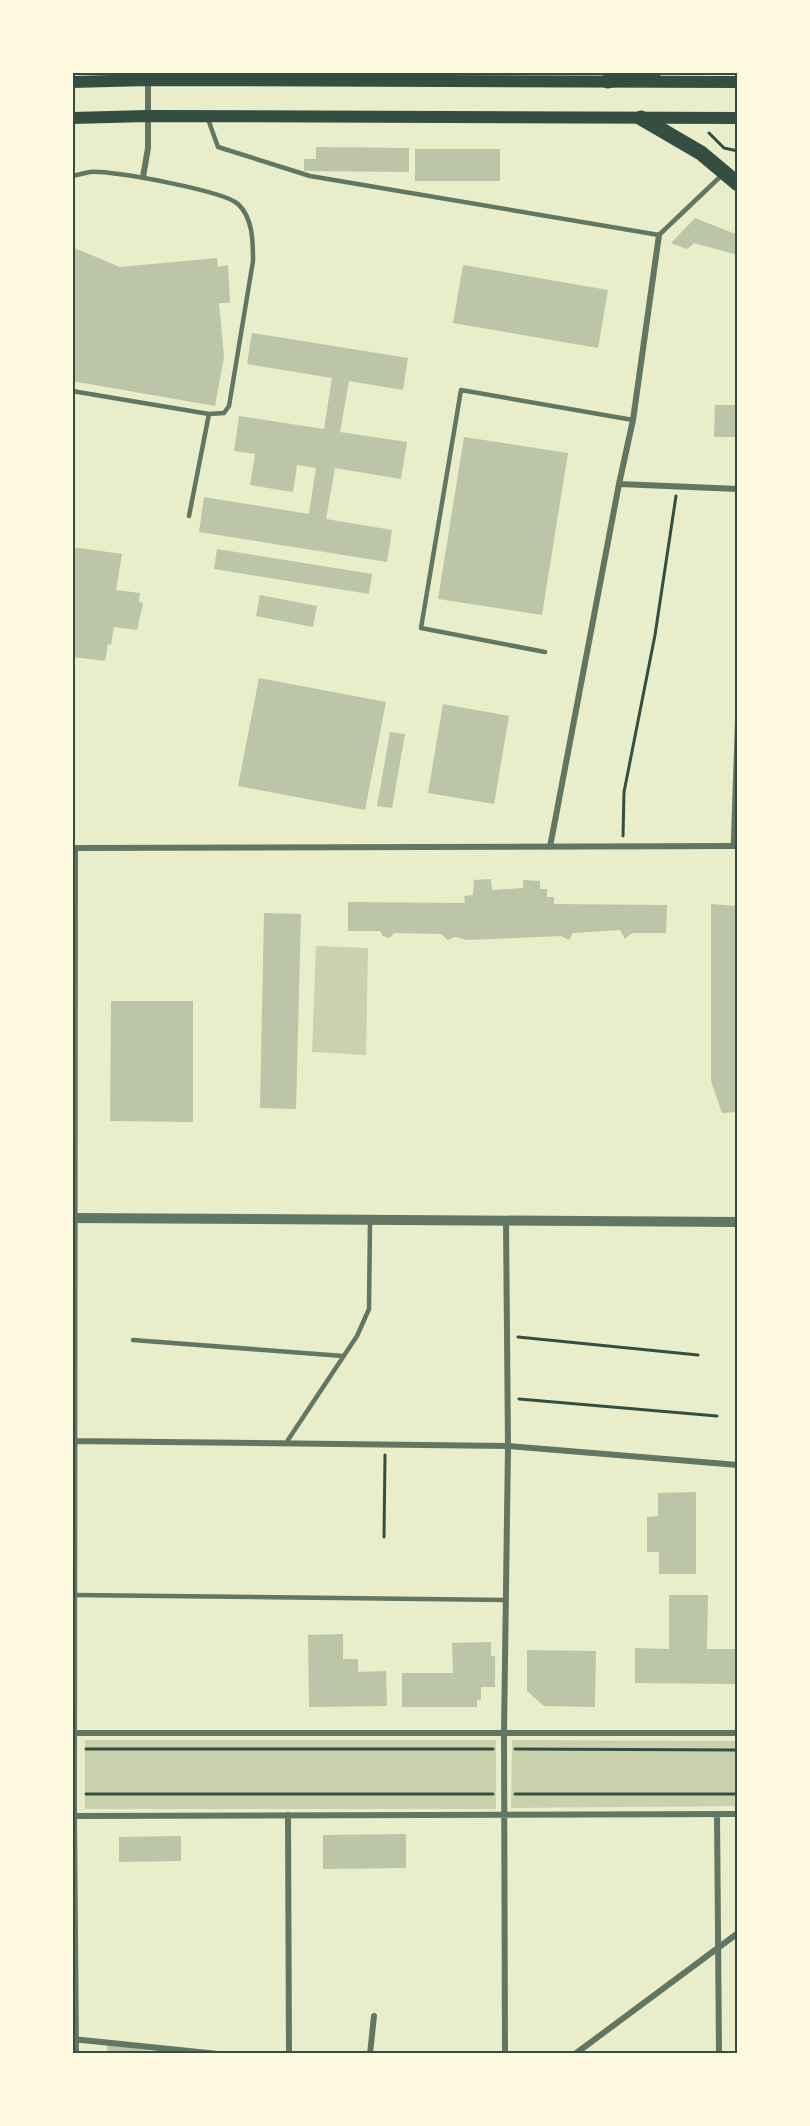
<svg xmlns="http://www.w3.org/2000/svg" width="810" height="2126" font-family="'Exo 2',sans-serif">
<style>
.green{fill:#cad2ad}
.building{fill:#bcc5a7}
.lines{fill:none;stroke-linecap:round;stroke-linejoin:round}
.path{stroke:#344e41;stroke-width:3}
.service{stroke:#617663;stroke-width:4.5}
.minor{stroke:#617663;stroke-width:6}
.tertiary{stroke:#617663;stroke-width:10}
.secondary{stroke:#344e41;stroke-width:12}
.primary{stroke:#344e41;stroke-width:15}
.neatline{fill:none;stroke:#344e41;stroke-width:2}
</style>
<rect width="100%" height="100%" fill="#e9edc9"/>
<path class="green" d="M316,946L368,948L366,1055L312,1052Z
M85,1740H496V1809H85Z
M512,1740L738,1741V1806L511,1808Z"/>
<path class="building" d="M316,147L409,148V172L304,171V159H316Z
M415,149H500V181H415Z
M695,218L738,235V255L694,243L687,249L671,243Z
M72,247L120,267L217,258L218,267L228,265L230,303H219L224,357L215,406L72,381Z
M463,265L608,290L598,348L453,323Z
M252,333L408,358L403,390L349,381L340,432L407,442L401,479L335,468L326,519L392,530L387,562L199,532L204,497L309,514L316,468L297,465L293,492L250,485L255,454L234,451L239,416L324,429L332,378L247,364Z
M715,405H738V437H714Z
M464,437L568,453L542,615L438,599Z
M72,547L122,554L116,590L140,593L139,602L143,603L137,630L114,627L111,645L108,644L105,661L72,657Z
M217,549L372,574L369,594L214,569Z
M260,595L317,606L313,627L256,616Z
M259,678L386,702L365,810L238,786Z
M443,704L509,716L494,804L428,793Z
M390,732L405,734L392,808L377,806Z
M491,879L492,890L523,888V880L540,881V889H547V897H554V904L667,905L666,933H632L625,939L620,930L573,933L569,940L561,936L467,940L455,937L448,940L441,934L394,933L389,938L383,936L380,931H348V902L465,903L464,896L473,895L474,880Z
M711,904L737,906L738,1112L722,1113L711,1081Z
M264,913L301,914L296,1109L260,1108Z
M111,1001H193V1122L110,1121Z
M696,1492V1574H659V1552H647V1517L658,1516V1493Z
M669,1595H708L707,1649H738V1684L635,1683V1648L669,1649Z
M343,1634V1659H358V1672L386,1671L387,1706L309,1707L308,1635Z
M491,1642V1656H495V1687H481V1700H477V1707H402V1673H453L452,1643Z
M527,1650L596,1651L595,1707L544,1706L527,1691Z
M406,1834V1868L323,1869V1835Z
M181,1836V1861L119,1862V1837Z
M108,2045L166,2053V2054H106Z"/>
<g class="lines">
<path class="path" d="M709,133L724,148L738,151
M623,836L624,792L655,635L676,496
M518,1337L698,1355
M519,1399L717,1416
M384,1537L385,1455
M86,1749H493
M515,1749L738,1750
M86,1794H493
M515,1794H738"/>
<path class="service" d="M208,119L218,147L310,176L659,235L722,175
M72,176C78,175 84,173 90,172C112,170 224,191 238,204C253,218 253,242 253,261L229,406L224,413L209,414L72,391
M189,516L209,414
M545,652L421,628L461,390L633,420
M733,846L738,697
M133,1340L343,1356
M286,1443L357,1336L369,1309L370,1221
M74,1595L506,1600"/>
<path class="minor" d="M143,177L148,148V80
M619,484L738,489
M550,847L619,484L633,420L659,235
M73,848L738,846
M75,848L74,1816L76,2054
M73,1441L508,1446L738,1465
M73,1733H738
M717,1814L719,2054
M288,1815L289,2054
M73,1816L738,1814
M72,2039L218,2054
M370,2054L374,2016
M505,2054L504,1733L508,1446L506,1222
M575,2054L738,1933"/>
<path class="tertiary" d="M72,1218L738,1222"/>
<path class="secondary" d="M72,82L148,80L738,82
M72,118L147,116L738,118"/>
<path class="primary" d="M608,81L654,72
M641,118L701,153L738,184"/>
</g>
<rect width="810" height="2126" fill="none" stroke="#fefae0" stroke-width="147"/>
<rect x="74" y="74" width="662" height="1978" class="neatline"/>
</svg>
